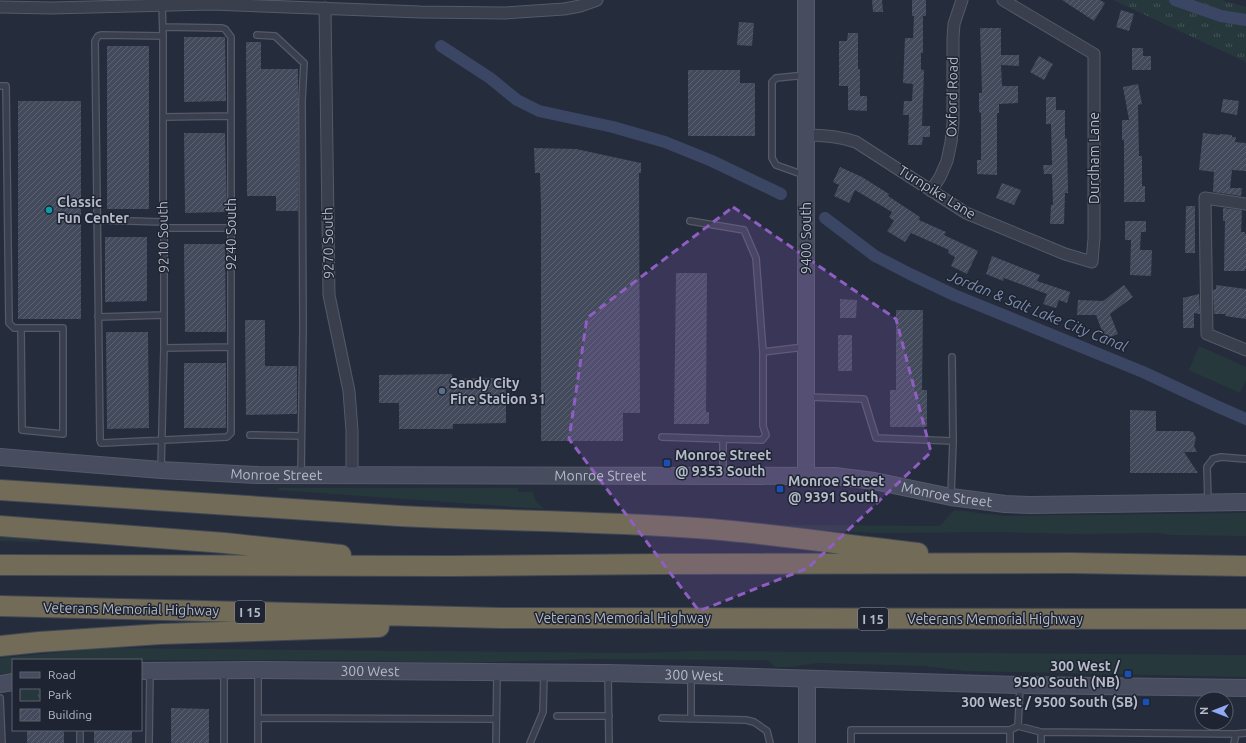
<svg xmlns="http://www.w3.org/2000/svg" width="1246" height="743" font-family="Ubuntu,sans-serif">
<style>
.grass{fill:#27383d}
.park{fill:url(#park-tufts)}
.lines{fill:none;stroke-linecap:round;stroke-linejoin:round}
.canal{stroke:#3a4663;stroke-width:12}
.building{fill:url(#building-hatch)}
.lane-casing{stroke:#545a68;stroke-width:8}
.street-casing{stroke:#545a68;stroke-width:13}
.secondary-casing{stroke:#545a68;stroke-width:18}
.highway-casing{stroke:#414755;stroke-width:22}
.lane{stroke:#393f4d;stroke-width:5.5}
.street{stroke:#393f4d;stroke-width:11}
.secondary{stroke:#474d5f;stroke-width:16}
.highway{stroke:#726b57;stroke-width:20}
.marked{fill:#8f5ec2;fill-opacity:0.2;stroke:#8f5ec2;stroke-width:3;stroke-dasharray:8 5;stroke-linejoin:round}
.culture-dot{fill:#0f9aa8;stroke:#1e2432;stroke-width:1.5}
.service-dot{fill:#5c6f8a;stroke:#1e2432;stroke-width:1.5}
.transit-dot{fill:#1a4fb4;stroke:#1e2432;stroke-width:1.5}
.labels{text-anchor:middle;dominant-baseline:central;stroke-width:3;stroke-linejoin:round;paint-order:stroke}
.shield{fill:#1e2432;stroke:#888d9b;stroke-width:1}
.shield-label{font-size:13px;font-weight:bold;fill:#b5bac8}
.street-label{font-size:14px;fill:#b5bac8;stroke:#1e2432}
.poi-label{font-size:14px;font-weight:bold;fill:#b5bac8;stroke:#1e2432;text-anchor:start}
.water-label{font-size:15px;font-style:italic;fill:#7e8dae;stroke:#1e2432}
</style>
<defs>
<pattern id="park-tufts" width="24" height="20" patternUnits="userSpaceOnUse"><rect width="24" height="20" fill="#27383d"/><path d="M3 7l-1-3M5 7V3M7 7l1-3M15 17l-1-3M17 17v-4M19 17l1-3" fill="none" stroke="#445358"/></pattern>
<pattern id="building-hatch" width="6" height="6" patternUnits="userSpaceOnUse"><rect width="6" height="6" fill="#424a5b"/><path d="M-1 1l2-2M0 6l6-6M5 7l2-2" fill="none" stroke="#5b6271"/></pattern>
</defs>
<rect width="100%" height="100%" fill="#252c3c"/>
<path class="grass" d="M1199,346L1246,367V380L1240,393L1189,370Z
M279,488H518V492H533L535,500L544,509L279,490Z
M954,510L1005,516L1246,513V536L1172,535L1158,533L1075,534L1001,532L876,533L782,528V525L935,526L941,525Z
M0,536L40,540V542L0,541Z
M106,648L634,653L700,651L1246,655V677L967,671L924,666L818,663L790,667H775L768,660L590,659L461,663L341,660H13V673L0,674V658Z"/>
<path class="park" d="M1113,0H1221L1246,7V62Z"/>
<g class="lines">
<path class="canal" d="M1175,0L1221,16L1246,20
M441,46L490,78L517,100L539,111L613,127L665,142L712,161L781,194
M825,218L875,256L910,274L954,295L1143,372L1214,405L1246,419"/>
</g>
<path class="building" d="M872,0H882L883,12H873Z
M912,0H926V16H923V53H921V70H924L922,126H930V137H923L922,145H908L909,115H903L904,101H912L913,84L903,83L905,38H913L914,16H912Z
M1062,0H1100L1105,3L1094,21Z
M1121,10L1134,14L1129,31L1116,27Z
M739,22L754,23L752,46L737,45Z
M980,28H1001V55H1019V66L1001,65L1002,86H1018V103L999,104V113H997V175L977,174V160H981V113L979,112V93H982Z
M848,33H858V69H860V96H867V111L848,110V86H839V41H847Z
M184,37H225L226,101L184,102Z
M246,42H261V69H298V211H276V196H247Z
M107,46H149V209H107Z
M1132,48H1143V56H1151V70H1132Z
M1039,56L1053,64L1044,80L1030,72Z
M688,70H740V83H755V136H688Z
M1138,84L1142,104L1138,105L1139,156H1142V186H1145V202H1124V140H1122V120H1129L1123,87Z
M1046,97H1056V110H1065V139L1067,138L1068,193H1065L1064,224H1050L1051,205H1053L1052,174H1044L1043,165H1052L1051,124H1046Z
M1223,99L1239,101L1237,115L1221,112Z
M18,101H81V319H18Z
M184,133H225L227,212L185,213Z
M1203,133L1220,135V134L1232,135V137H1236L1235,142L1246,143V171L1232,170L1230,188H1242L1241,196L1213,192L1214,172L1199,170Z
M534,148L576,149L641,163V173H639L640,413H623V441H541V206L540,173H535Z
M840,167L862,177L889,194L888,196L920,217L919,220L946,232L944,235L978,251L967,274L951,266L955,257L948,253L949,250L911,233L905,242L887,231L894,221L889,217L892,212L855,190L849,203L834,196L839,185L833,182Z
M1002,183L1021,190L1014,205L996,198Z
M1186,206H1195V253H1185Z
M1223,208L1241,210L1242,212L1241,232H1245V234H1246V269H1245V271H1224L1225,221H1223Z
M1125,221H1146V232H1141L1140,250H1152L1151,276L1130,275L1131,240H1125Z
M105,237H147V301L105,302Z
M184,244H225L226,332H185Z
M992,256L1040,275L1037,281L1070,292L1067,303L1059,300L1056,308L1043,304L1047,294L1004,278L1003,281L986,274Z
M676,273H707L706,412H709V424H674Z
M1124,285L1133,297L1110,314L1118,334L1105,339L1096,315H1077L1078,300L1103,301Z
M1216,285L1246,289V319L1225,316L1226,314H1214L1213,290L1216,289Z
M1199,294L1200,314L1194,313V328H1183V298Z
M840,299L857,300L856,318H840Z
M896,310H923L922,390H927V427H890V390H896Z
M245,320H265V366H297V414L246,415Z
M106,332H148L149,428L107,429Z
M838,335H852V371H838Z
M184,363H226V428H184Z
M452,374V379L506,378V423L453,424V429H399V403H379V375Z
M1130,410L1156,411V431H1189L1193,432L1196,438L1194,446L1197,452H1184L1198,473H1130Z
M171,708L209,709V743H171Z
M27,730H64V743H27Z
M94,730H132V743H94Z"/>
<g class="lines">
<defs>
<path id="lane" d="M163,27L222,28L225,29L231,37V433L227,437L103,443H101L100,440L95,41L98,36L101,35L163,36
M257,35L275,36L304,63L302,101L303,329L301,474
M0,86H6L9,323L14,328H63V434L22,430L21,328
M163,117L231,116
M804,175L776,165L772,158V82L776,78L806,75
M97,220L163,222
M690,221L744,230L756,258L763,352
M164,228H231
M98,317L164,315
M164,348L231,347
M952,357L953,441
M808,397L864,399L876,438L953,441L951,495
M250,435L301,436
M662,437L723,439V475
M723,439L762,440L766,435L763,426V352L804,347
M161,469L164,348V228L163,222V36L162,4
M1208,501L1207,467L1213,459L1221,457L1246,459
M258,672V743
M608,674L609,743
M0,698L2,743
M557,716H609
M258,718L496,719
M662,718L746,720L754,722L767,731L770,743
M691,719V677
M1018,726L1041,732V743
M80,730V743
M1010,730L1018,726L1020,687
M1041,732L1236,734
M149,743L150,671
M224,743V672
M496,743L497,674
M530,743L543,712L544,674
M851,743V730H1010V743
M1234,743L1236,734L1246,733"/>
<path id="street" d="M0,7L51,8L211,4L420,12L505,13L564,9L580,6L597,0
M325,8L329,295L349,391L352,431V476
M806,135C824,135 839,136 856,142L966,213L1065,254L1092,262L1094,238V54L1003,0
M931,191L940,177L947,161L951,142L953,123V38L954,24L962,0
M1246,204L1205,198L1207,334L1246,350"/>
<g id="secondary">
<path id="s1" d="M0,457L161,470L258,475L835,476L874,481L951,497L1005,504L1030,505L1246,502"/>
<path d="M806,475V0"/>
<path id="s2" d="M141,671L258,670L608,673L692,675L1020,685L1246,688"/>
<path d="M807,679V743"/>
<path d="M0,684L13,682"/>
</g>
<path id="highway" d="M0,490L400,516C499,521 597,521 696,528C770,533 844,545 918,553
M0,526L225,543L341,555
M0,565L453,566L664,564L1070,563L1246,566
M0,606L500,618L1246,619
M0,646L39,642L161,634L379,627"/>
</defs>
<use href="#lane" class="lane-casing"/>
<use href="#street" class="street-casing"/>
<use href="#secondary" class="secondary-casing"/>
<use href="#highway" class="highway-casing"/>
<use href="#lane" class="lane"/>
<use href="#street" class="street"/>
<use href="#secondary" class="secondary"/>
<use href="#highway" class="highway"/>
</g>
<path class="marked" d="M733,207L896,319L931,452L808,568L699,611L569,439L587,318Z"/>
<circle class="culture-dot" cx="49" cy="210" r="4"/>
<circle class="service-dot" cx="442" cy="391" r="4"/>
<g class="transit-dot">
<rect x="663" y="459" width="8" height="8" rx="2"/>
<rect x="776" y="485" width="8" height="8" rx="2"/>
<rect x="1124" y="670" width="8" height="8" rx="2"/>
<rect x="1142" y="698" width="8" height="8" rx="2"/>
</g>
<g class="labels">
<g class="shield">
<rect x="235" y="601" width="30" height="22" rx="3"/>
<rect x="858" y="608" width="30" height="22" rx="3"/>
</g>
<g class="shield-label">
<text x="250" y="612">I 15</text>
<text x="873" y="619">I 15</text>
</g>
<g class="street-label">
<text transform="translate(952 97) rotate(-89)">Oxford Road</text>
<text transform="translate(1094 158) rotate(-90)">Durdham Lane</text>
<text transform="translate(937 192) rotate(32)">Turnpike Lane</text>
<text transform="translate(231 234) rotate(-90)">9240 South</text>
<text transform="translate(163 237) rotate(-91)">9210 South</text>
<text transform="translate(806 238) rotate(-90)">9400 South</text>
<text transform="translate(328 243) rotate(-91)">9270 South</text>
<text stroke="none"><textPath href="#s1" startOffset="277">Monroe Street</textPath></text>
<text stroke="none"><textPath href="#s1" startOffset="601">Monroe Street</textPath></text>
<text stroke="none"><textPath href="#s1" startOffset="949">Monroe Street</textPath></text>
<text transform="translate(131 609) rotate(1)">Veterans Memorial Highway</text>
<text x="623" y="618">Veterans Memorial Highway</text>
<text x="995" y="619">Veterans Memorial Highway</text>
<text stroke="none"><textPath href="#s2" startOffset="229">300 West</textPath></text>
<text stroke="none"><textPath href="#s2" startOffset="553">300 West</textPath></text>
</g>
<g class="poi-label">
<text x="57" y="202">Classic<tspan x="57" dy="16">Fun Center</tspan></text>
<text x="450" y="383">Sandy City<tspan x="450" dy="16">Fire Station 31</tspan></text>
<text x="675" y="455">Monroe Street<tspan x="675" dy="16">@ 9353 South</tspan></text>
<text x="788" y="481">Monroe Street<tspan x="788" dy="16">@ 9391 South</tspan></text>
<text x="1120" y="666" text-anchor="end">300 West /<tspan x="1120" dy="16">9500 South (NB)</tspan></text>
<text x="1138" y="702" text-anchor="end">300 West / 9500 South (SB)</text>
</g>
<g class="water-label">
<text transform="translate(1038 311) rotate(22)">Jordan &amp; Salt Lake City Canal</text>
</g>
</g>
<rect x="12" y="659" width="130" height="72" fill="#1e2432" stroke="#5a606e"/>
<rect x="20" y="672" width="20" height="6" fill="#474d5f" stroke="#5a606e"/>
<text x="48" y="679" font-size="12" fill="#b5bac8">Road</text>
<rect x="20" y="689" width="20" height="12" fill="url(#park-tufts)" stroke="#5a606e"/>
<text x="48" y="699" font-size="12" fill="#b5bac8">Park</text>
<rect x="20" y="709" width="20" height="12" fill="url(#building-hatch)" stroke="#5a606e"/>
<text x="48" y="719" font-size="12" fill="#b5bac8">Building</text>
<g transform="translate(1214 711) rotate(270)"><circle r="19" fill="#1e2432" stroke="#5a606e"/>
<path d="M0-3L7 15L0 10L-7 15Z" fill="#90a9f2"/>
<text y="-6" font-size="11" font-weight="bold" text-anchor="middle" fill="#b5bac8">N</text>
</g>
</svg>
